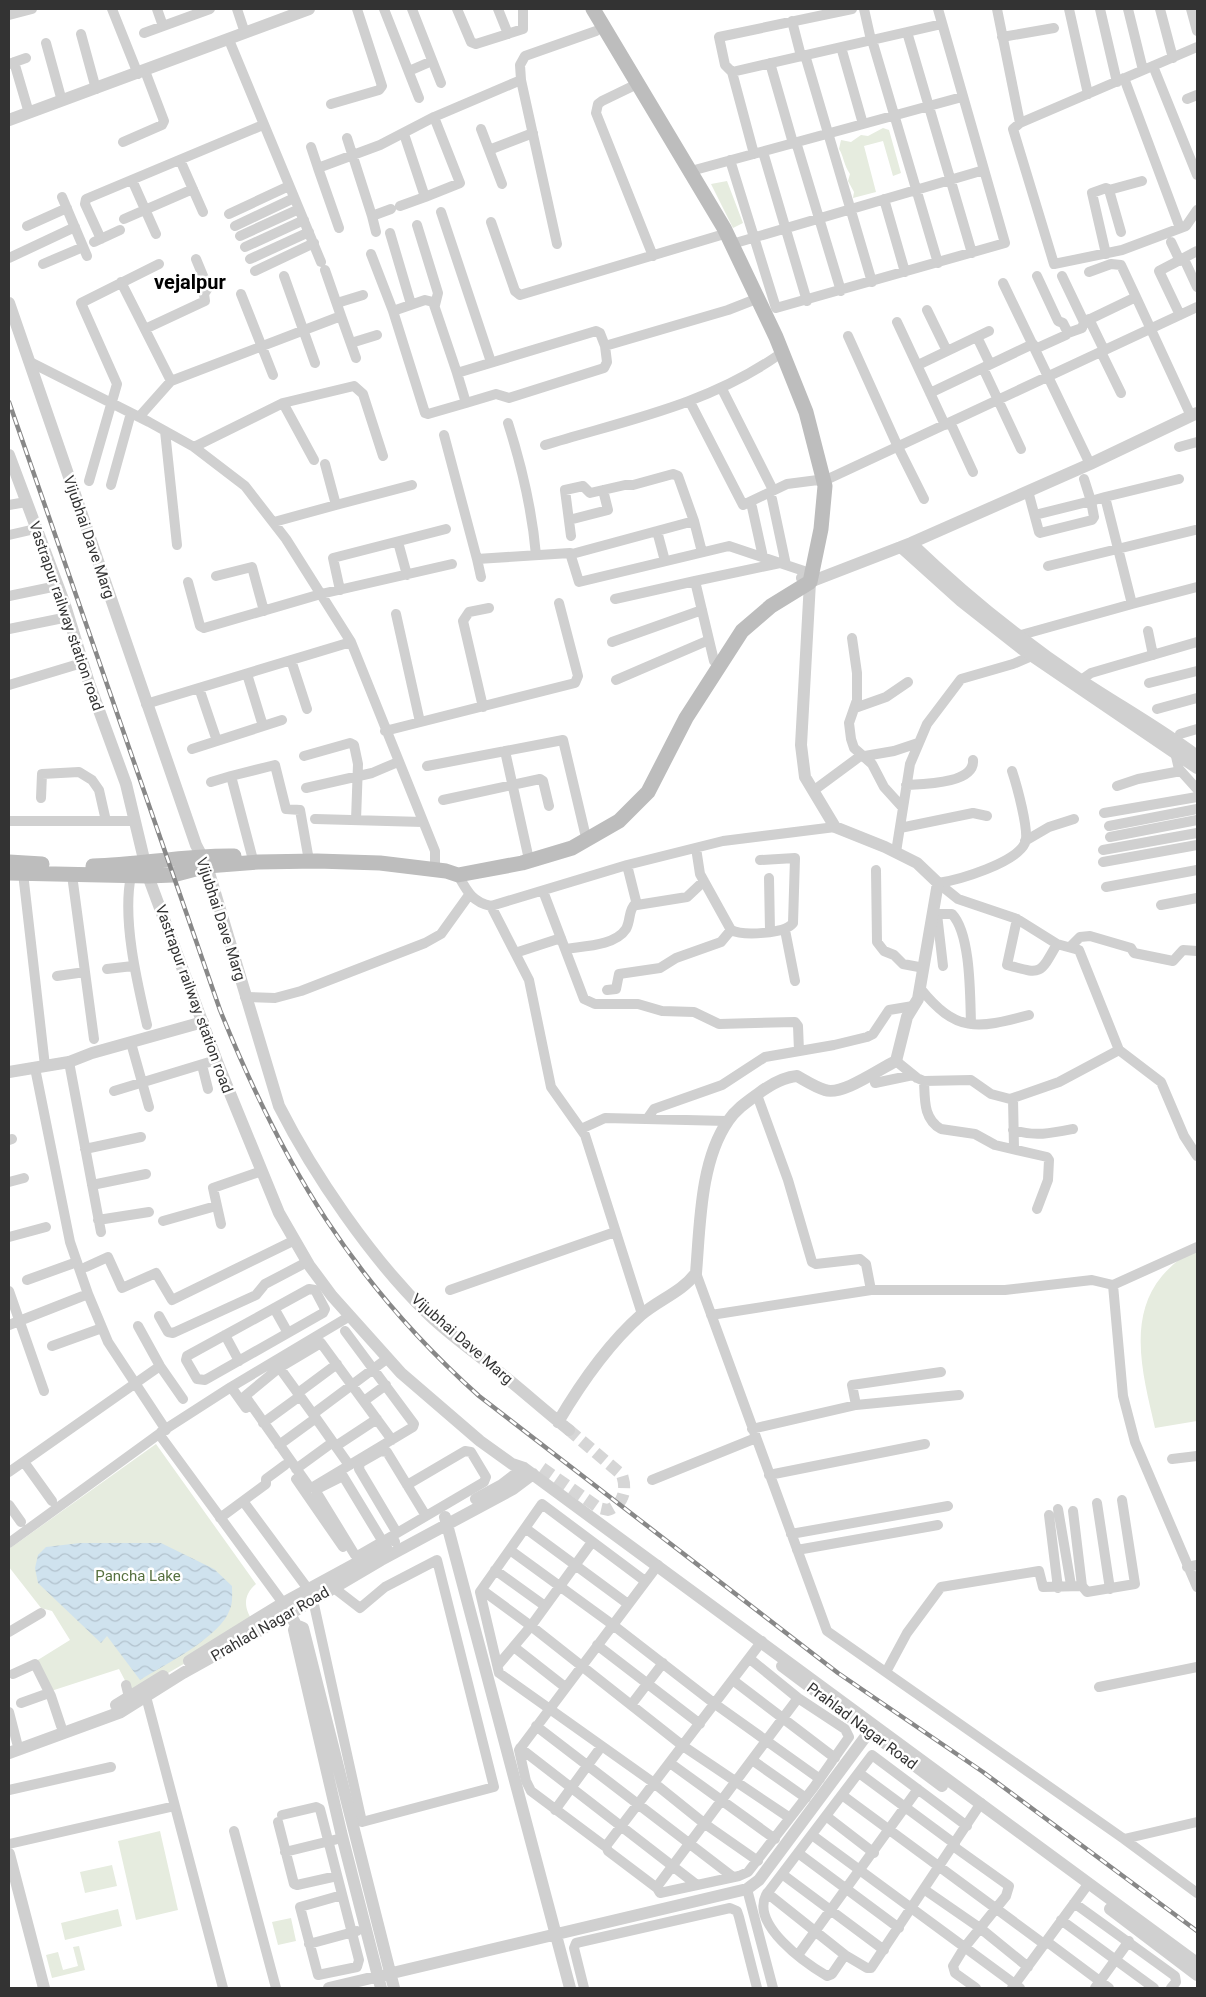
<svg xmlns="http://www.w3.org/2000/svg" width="1206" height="1997" font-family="Roboto,sans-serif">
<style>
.green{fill:#e6ecdf}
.water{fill:url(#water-waves)}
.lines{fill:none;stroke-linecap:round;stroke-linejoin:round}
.tertiary-tunnel{stroke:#d6d6d6;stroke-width:12;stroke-dasharray:12 6;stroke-linecap:butt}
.minor{stroke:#d0d0d0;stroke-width:10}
.tertiary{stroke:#d0d0d0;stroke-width:12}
.secondary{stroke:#bdbdbd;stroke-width:15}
.rail-casing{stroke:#888;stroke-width:4.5}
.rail{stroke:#fff;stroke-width:2.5;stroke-dasharray:8;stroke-linecap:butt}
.labels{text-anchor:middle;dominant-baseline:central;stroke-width:5;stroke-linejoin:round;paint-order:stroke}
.street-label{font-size:15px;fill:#333;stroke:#fff}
.park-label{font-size:15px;fill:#56703f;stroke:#fff}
.district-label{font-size:20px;font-weight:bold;fill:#000;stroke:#fff}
</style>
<defs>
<pattern id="water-waves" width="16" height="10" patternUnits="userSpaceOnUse" patternTransform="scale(1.25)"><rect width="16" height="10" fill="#cfe2ee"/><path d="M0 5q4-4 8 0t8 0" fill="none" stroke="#b2c2cd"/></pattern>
</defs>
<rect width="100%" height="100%" fill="#fff"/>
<path class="green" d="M883,128L889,130L901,173L893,176L883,141L864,146L876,192L853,198L854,192L848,181L850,174C844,166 843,154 839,149L841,140L851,142L861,135L868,136Z
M727,181L743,223L733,228L711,184Z
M1197,1246V1421L1155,1428C1144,1379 1126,1319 1162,1276C1172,1264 1185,1255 1197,1246Z
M156,1444L256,1584C242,1596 244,1609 254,1623L132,1694L119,1669L48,1692L33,1663L70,1640L52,1611L41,1608L9,1567V1549Z
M160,1831L178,1910L136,1920L118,1841Z
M112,1865L117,1886L85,1893L80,1872Z
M118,1909L122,1926L65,1940L61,1923Z
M291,1918L296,1941L278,1945L272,1922Z
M79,1946L85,1970L52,1978L46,1955L58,1952L63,1970L78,1966L73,1947Z"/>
<path class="water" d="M80,1543H161L214,1569L232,1586C232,1593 233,1603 230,1609C221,1637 164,1665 140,1680L107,1636L101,1643L38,1583L35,1568L38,1555L46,1547Z"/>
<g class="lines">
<path class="tertiary-tunnel" d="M542,1468L599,1508L608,1510C624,1504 627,1490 622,1475L569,1430"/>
<path class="minor" d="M112,9L138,74
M157,9L163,26
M237,9L245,33
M384,9L419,98
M412,9L441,83
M457,9L471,42L476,44L523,29V9
M498,9L508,34
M864,9L871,40
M997,9L1020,123
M1069,9L1088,94
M1100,9L1117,82
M1128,9L1143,70
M1160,9L1173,58
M1191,9L1197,31
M9,15L32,9
M792,21L801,56
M907,32L972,253
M144,33L210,9
M81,34L96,89
M1002,37L1054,28
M229,40L321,262
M872,40L938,263
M46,43L62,101
M841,47L863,124
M1197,47L1020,123L1013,129L1054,264L1122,250L1186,226L1197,210
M805,55L872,282
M14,62L29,113
M770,63L793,143
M9,64L26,58
M1153,66L1197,175
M409,71L432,61
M732,72L942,24
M1124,78L1180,228
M633,86L602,101L598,104L596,113L653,256
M1187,99L1197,95
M331,104L379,90L382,86L357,9
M481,129L502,184
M347,138L372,216L391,209
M123,142L162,125L164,121L145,71
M796,142L841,291
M311,147L318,168
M489,150L533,133
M763,152L807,301
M754,154L732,72L725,65L719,37L852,9
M180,160L203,212
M730,160L776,308L1005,243L938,9
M691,171L962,97
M132,180L156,234
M1109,190L1121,232
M62,197L87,256
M425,197L460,183L434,117
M884,199L905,272
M400,206L425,197L404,134
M441,212L491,362
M229,214L289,186
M372,216L376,232
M124,219L193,189
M491,222L515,291L520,295L721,235
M417,225L438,293L435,305
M27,226L67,208
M235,226L294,198
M339,228L318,168L380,145L434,117L521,80
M390,233L411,304
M240,236L299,209
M101,239L85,204L86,199L263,125
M94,242L120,230
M1171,242L1180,261
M557,244L521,80L520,65L525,56L596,31
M732,244L984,170
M245,247L304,220
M371,254L393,311
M1106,254L1092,193L1106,188L1109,190L1142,181
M9,258L75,227
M250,259L309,232
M1184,259L1197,287
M43,264L83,247
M255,271L314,243
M1089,272L1111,264L1121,265L1136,297
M284,276L315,363
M1037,276L1058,321L1063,323L1068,333L1082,328L1084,322L1062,276
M121,282L171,381
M1003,283L1090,464
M241,294L273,375
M337,303L363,295
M927,310L947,351
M1180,315L1159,271L1197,251
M341,316L356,358
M1089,319L1104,350
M897,322L945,425
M1084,322L1136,297L1191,416
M145,329L205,301L204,294L208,288L196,259
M848,336L898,447L924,499
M977,337L990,364
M351,343L377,335
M1035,349L1066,335
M1101,352L1121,393
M30,362L149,422L194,447L245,486L286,539L351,642L435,851V870
M918,365L989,331
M983,368L1021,449
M457,373L466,403L428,414L425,413L393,311L425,300L433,302L457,373L596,331L600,333L605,346L728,310L751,301
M722,389L773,490
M930,393L1033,344
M690,402L743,505L787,484L818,480
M283,403L314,460
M466,403L496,394L509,398L604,368L607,362L605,346
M139,417L171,381L341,316L325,270
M950,422L973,472
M508,423C522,467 532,509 536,555
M165,431L177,545
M444,435L477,559L570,553L579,582L729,546L804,571
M545,445C627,420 706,405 777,356
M194,447L283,403L354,386L363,394L383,456
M1179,447L1197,442
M1084,479L1091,501L1105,497
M89,481L117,384L81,303L159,264
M819,481L828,479L1197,307
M111,485L131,413
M1028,491L1039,532L1040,533L1092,520L1094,517L1091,501L1035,515
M772,499L786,565
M9,505L26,502
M336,505L412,485
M752,507L763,557
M569,520L608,510L603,490
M274,522L336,505L325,464
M657,531L665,561
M9,535L35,529
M571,536L565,490L583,486L590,493L625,485H633L673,474L678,476L694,521
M398,542L407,575
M572,554L694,521L702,552
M477,559L481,577
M1048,566L1195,530
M216,576L252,567L264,611
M188,582L200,626L204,628L321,594L452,564
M340,590L333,558L446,529
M9,596L57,586
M615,599L695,581
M1132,604L1197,587
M396,614L420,722
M9,629L68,617
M1148,631L1153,655
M1021,635L1132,604L1105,497L1179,479
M852,638L857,673V700L849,723L851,739L854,748L872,764L884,787L903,808
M612,642L702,610
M291,660L307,709
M714,661L695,581L780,563
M247,674L263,726
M616,680L709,640
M1081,680L1091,673L1197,642
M1149,683L1197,671
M9,685L82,663
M199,688L217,741
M146,704L351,642
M483,707L463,621L469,612L489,608
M855,708L886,697L908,682
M1157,709L1197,698
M385,731L575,683L578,676L559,603
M1180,734L1197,729
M192,749L282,720
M505,751L528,855
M1175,752L1179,769L1197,789
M304,756L350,743L354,745L358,764L356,820
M427,766L563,740L585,833
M231,776L275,765L286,809L300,810L308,855
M211,782L231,776L252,856
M906,785C923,784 975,784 973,760
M1117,786L1138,779L1181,771
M306,788L372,773L398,762
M813,791L859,757L894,751L918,743
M41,798L42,774L79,772L92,780L99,790L106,821
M443,800L540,779L543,781L549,806
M1104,813L1197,797
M315,819L423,822
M9,821H134
M1109,826L1197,809
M900,828L973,813L987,816
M1110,837L1197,820
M1025,841L1049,827L1074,819
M1103,850L1197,833
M896,852L910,764L927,724L961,679L1013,664L1032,656
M1103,862L1197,845
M627,865L637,905L687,897L704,881
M876,870L877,942L884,951L894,955L903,964L924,968
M23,873L45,1066
M72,875L94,1039
M458,875C467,891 472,902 491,906L627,865L723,841L835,827
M131,876C122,919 137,982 147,1025
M769,878L770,931
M938,883L958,899L1017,919L1057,944L1079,950L1119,1050
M938,883C959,880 1016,863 1025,843C1030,832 1016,783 1012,771
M1106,887L1197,870
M543,891L584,999L595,1004H638L662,1011L694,1012L719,1024L795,1022L798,1026L799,1051
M1161,905L1197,898
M491,906L529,980L551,1087L585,1135L642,1314
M934,914H952C971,934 970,996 971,1024
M937,914L943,966
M1017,919L1007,965C1041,974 1039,976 1057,944
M731,930C743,936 785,934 793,923L795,858L760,860
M785,930L795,981
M1071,946L1080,937L1090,936L1131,948L1134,953L1173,961L1183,950L1197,951
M565,949C583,946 615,946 626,929C631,920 628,911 635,904
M515,953L561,938
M107,969L133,966
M57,976L85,972
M920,988C956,1033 977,1029 1029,1015
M607,990L616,989L619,974L660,968L676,958L721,942L731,930L700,874L696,848
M245,997L275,998L301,991L425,943L441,934L469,895
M131,1043L149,1107
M1119,1050L1161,1082L1184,1136L1197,1156
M896,1061L917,1078L924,1081L971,1080L991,1094L1010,1099L1059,1082L1119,1050
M69,1062L101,1232
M202,1065L208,1089
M35,1068L70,1242L88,1294
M924,1081C925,1099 923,1119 941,1129L975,1134L995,1145L1047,1157L1049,1160L1048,1180L1037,1209
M875,1083L913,1075
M114,1091L216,1060
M757,1095L788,1180L812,1262L816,1264L860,1259L866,1264L871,1290
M1013,1098L1014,1149
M647,1119L654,1109L722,1085L765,1057L834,1045L867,1037L873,1034L889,1010L913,1006
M581,1129L605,1118L727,1121
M1013,1130C1034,1137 1053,1133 1073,1129
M9,1140L12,1139
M85,1149L141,1137
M9,1182L24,1178
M92,1185L146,1174
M98,1220L149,1212
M163,1221L216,1206
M221,1224L213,1188L262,1171
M9,1237L46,1227
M86,1267L108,1257L122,1288L156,1273L172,1300L295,1240
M696,1273L827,1631L1124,1839
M27,1280L77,1262
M1113,1285L1197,1247
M309,1289L315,1290L325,1309L323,1313L205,1380L197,1379L186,1360L187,1356Z
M450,1290L615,1232
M9,1291L44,1391
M274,1308L288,1333
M711,1315L871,1290H1005L1092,1280L1113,1285L1123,1396L1135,1442L1197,1587
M159,1316L168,1332L173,1333L256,1295L265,1284L307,1262
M9,1325L88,1294L108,1342L166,1430
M138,1326L160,1366L183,1399
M345,1331L414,1424L413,1427L313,1487L310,1488L245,1396L279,1368L321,1343L392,1440
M225,1335L239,1361
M52,1346L102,1328
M276,1363L313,1414L388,1358
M231,1387L246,1408
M298,1393L337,1364
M364,1401L386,1385
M856,1405L852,1385L941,1372
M313,1414L349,1465
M263,1423L300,1396
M752,1429L856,1405L959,1395
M161,1432L231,1387L350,1316
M279,1445L316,1418
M336,1446L377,1419
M1172,1459L1197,1456
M24,1462L52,1501
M296,1469L333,1442
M9,1472L160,1366
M769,1475L925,1444
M296,1479L343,1547
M652,1480L756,1438
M243,1501L308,1589
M1097,1503L1110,1589
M9,1505L21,1522
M1058,1509L1071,1585
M1073,1511L1082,1586
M1049,1515L1058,1588
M220,1518L266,1484V1479L285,1465
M525,1528L628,1604
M397,1533L359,1469L360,1463L381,1451L387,1452L426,1516
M791,1534L948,1506
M392,1536L484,1482L486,1477L471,1452L465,1451L407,1485
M383,1542L343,1476L317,1489V1493L355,1555H359L392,1536L395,1542
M9,1543L159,1434L283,1603
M510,1550L613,1625L715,1704L820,1779
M797,1550L938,1525
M1187,1567L1197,1565
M495,1570L545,1606
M645,1581L542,1504L480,1592L499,1673L654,1783L705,1824L758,1861
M482,1590L531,1626L683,1746L790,1818
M313,1600L362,1822L494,1787L437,1560L385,1587L360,1608L334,1588
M9,1632L41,1613
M597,1645L700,1724
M514,1647L565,1687
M750,1659L798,1698L845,1729L849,1737L814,1787L748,1872L739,1876L660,1893L657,1888L659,1884L798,1698
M499,1664L531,1626L592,1542
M886,1672L907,1633L941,1587L1039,1571L1043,1587L1082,1586L1087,1592L1135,1584L1122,1500
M13,1674L35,1664L51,1696L61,1726
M734,1681L835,1758
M126,1685L129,1697
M1099,1687L1197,1667
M144,1689L223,1988
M21,1703L49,1693
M631,1705L663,1663
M9,1712L17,1743
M536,1726L733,1877
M520,1748L697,1885
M752,1760L806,1798
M670,1763L775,1839
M859,1773L955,1844
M9,1790L111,1767
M842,1795L1044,1944
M555,1810L601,1747
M282,1815L316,1807L320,1809L359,1960L357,1967L318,1975L300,1907L342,1895
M826,1816L874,1853
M278,1822L294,1884L297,1885L337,1876
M1197,1822L1124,1839L1197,1893
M967,1826L872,1755L766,1895C751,1925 805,1963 827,1976L832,1974L845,1955L867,1968H871L981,1803
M234,1831L276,1988
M812,1835L1020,1988
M9,1844L175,1806
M953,1846L1009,1886L1006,1896L964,1948L953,1966L955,1973L976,1988
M606,1847L531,1791L526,1781L519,1750L658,1565
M285,1852L342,1838
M798,1853L899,1928
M782,1874L884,1950
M657,1888L608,1851L606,1846L762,1641
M747,1889L773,1988
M925,1890L980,1928L1028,1967
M767,1893L845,1955
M1074,1903L1175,1976L1176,1982L1171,1988
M1061,1920L1154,1988
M1046,1941L1109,1988
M309,1944L357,1931
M798,1955L918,1789
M584,1988L574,1948L576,1943L730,1908L737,1911L739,1917L757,1988
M1012,1988L1089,1883
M1095,1988L1129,1941"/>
<path class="tertiary" d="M9,120L309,9
M9,303L196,845L207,866L279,1106C314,1175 371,1258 426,1312C448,1334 475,1352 499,1372C523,1391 545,1411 569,1430
M9,455L64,602L89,683L126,784L148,876L218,1064L279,1213L309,1265L332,1296L401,1373L480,1441L512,1464L524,1468L1197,1963
M911,543C963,593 1022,641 1082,681C1120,706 1161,729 1197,756
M901,547L961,601L1022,649L1197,768
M802,578L810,582L911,543L1090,464L1197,413
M9,1072L69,1062L92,1053L203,1022
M558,1422C581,1383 607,1345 641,1315C658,1300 682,1292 696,1273C700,1226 700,1161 728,1121C736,1109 748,1101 759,1093C770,1085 783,1077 797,1076C806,1081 815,1087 825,1090C842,1096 879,1069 896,1061L907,1017L918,999L938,883L917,863L885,847L835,827L805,777L801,745L810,582
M476,1499L502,1485L524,1468
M445,1517L570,1988
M286,1607L296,1625L294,1630L341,1832L381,1988
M296,1625L303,1628L394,1988
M189,1661L283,1603L386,1547
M782,1666L942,1786
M116,1705L163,1676
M9,1753L121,1712L183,1673L291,1613L381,1560L513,1489L533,1474
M9,1854L44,1988
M1110,1909L1197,1975
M329,1988L747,1889L759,1880L869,1732"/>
<path class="secondary" d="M9,862L42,864
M93,866C140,865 187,855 234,856
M9,873L148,876L173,875L207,866L258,862L317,861L380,863L446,871L458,875L522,863L572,848L619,821L648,792L686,718L742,631L771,606L810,582L821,529L825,486L806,412L776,337L724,228L593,9"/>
<defs>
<path id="rail" d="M9,402L220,1010C283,1166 353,1283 479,1396L838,1673L983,1772L1197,1931"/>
</defs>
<use href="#rail" class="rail-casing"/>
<use href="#rail" class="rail"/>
</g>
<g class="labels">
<g class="street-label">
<text transform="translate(89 537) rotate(71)">Vijubhai Dave Marg</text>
<text transform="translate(66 616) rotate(71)">Vastrapur railway station road</text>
<text transform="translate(221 919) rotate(72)">Vijubhai Dave Marg</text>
<text transform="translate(194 999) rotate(70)">Vastrapur railway station road</text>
<text transform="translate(462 1339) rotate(41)">Vijubhai Dave Marg</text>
<text transform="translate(270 1624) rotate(-30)">Prahlad Nagar Road</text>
<text transform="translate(862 1726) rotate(37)">Prahlad Nagar Road</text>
</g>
<g class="park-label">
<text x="138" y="1576">Pancha Lake</text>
</g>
<g class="district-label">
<text x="190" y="282">vejalpur</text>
</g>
</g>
<rect width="1206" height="1997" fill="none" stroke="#333333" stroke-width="20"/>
</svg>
